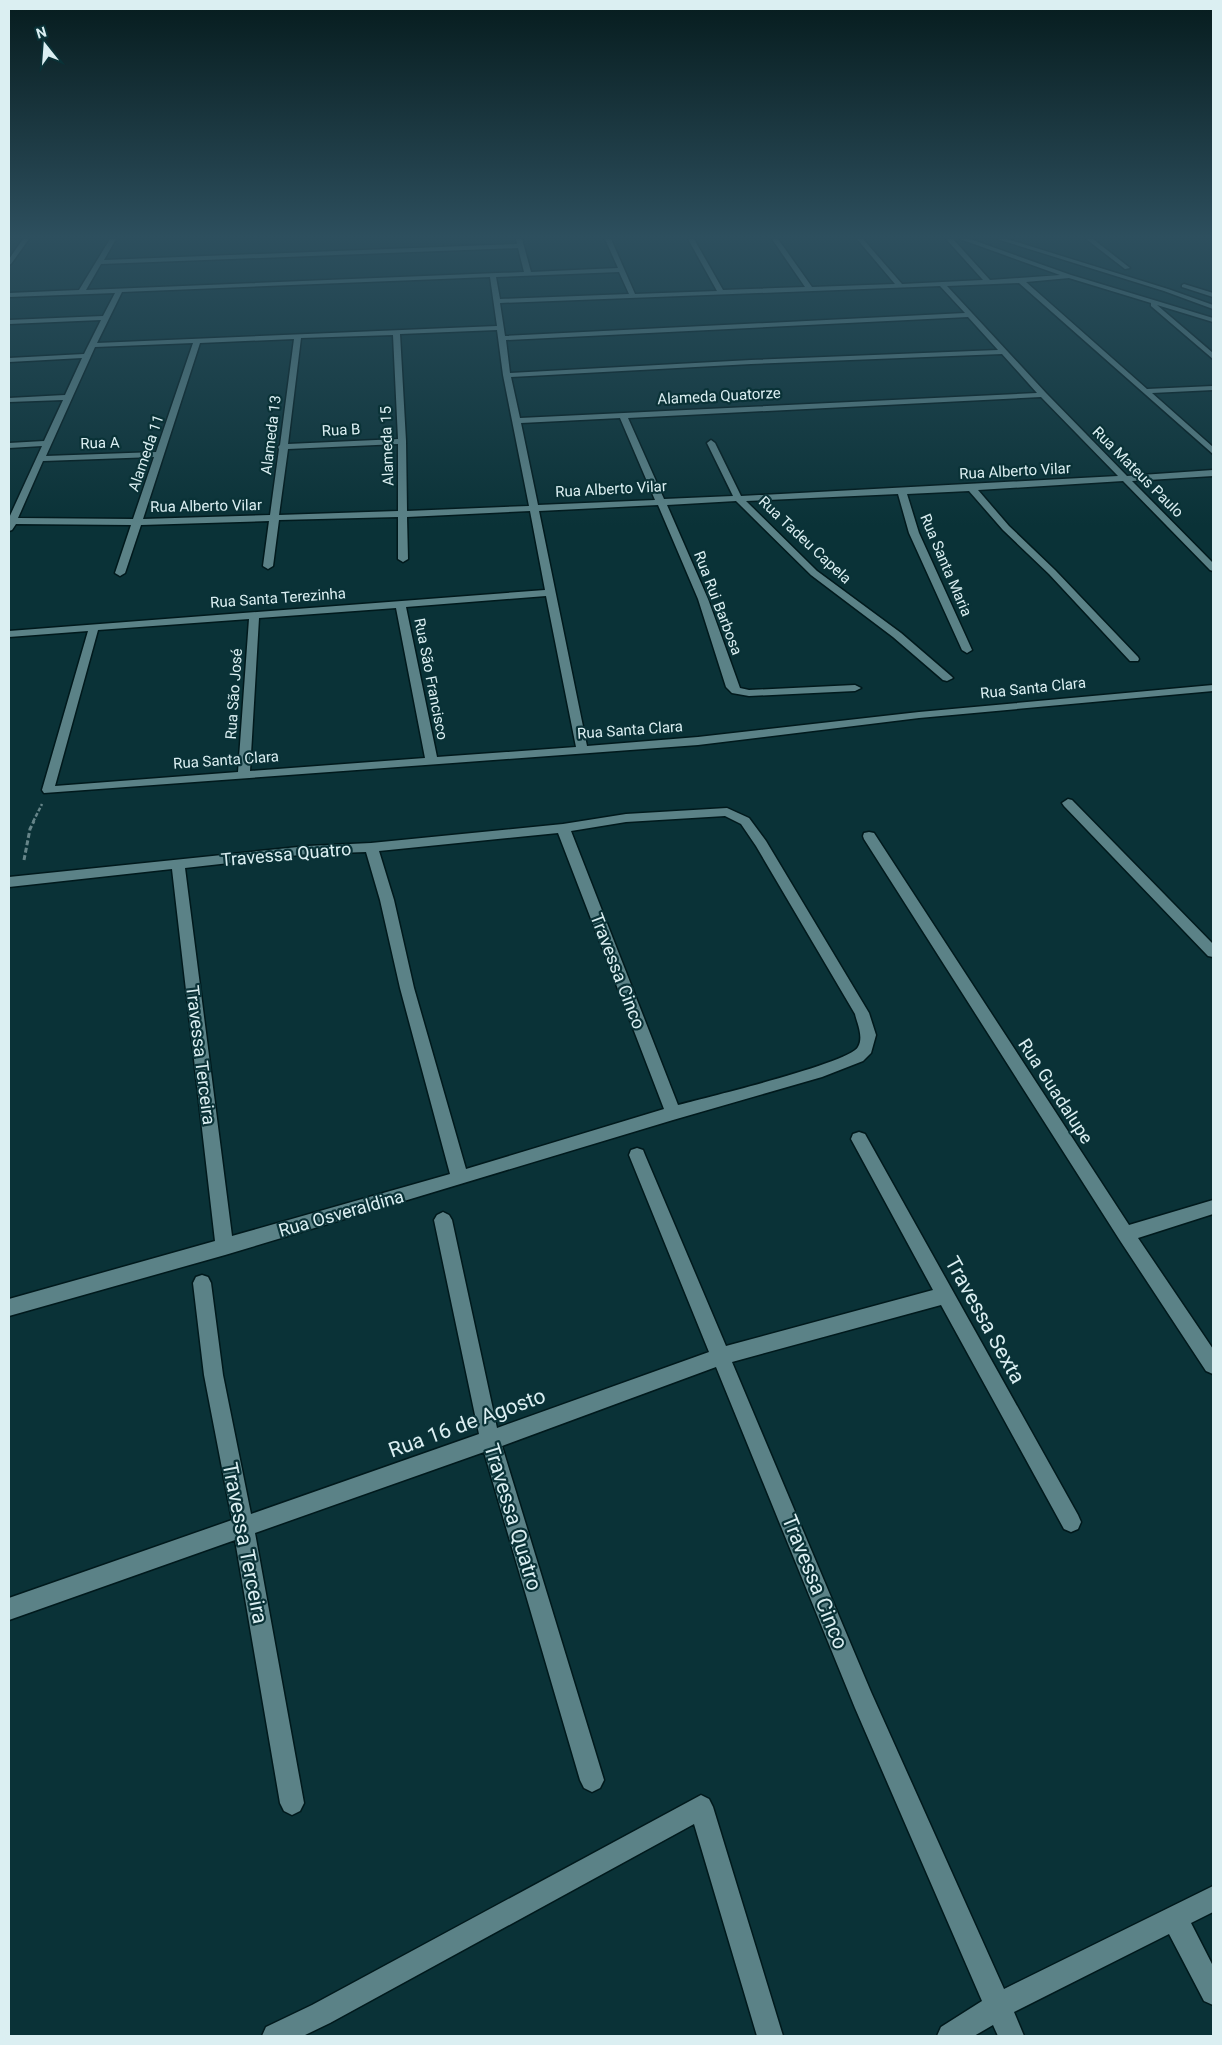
<svg xmlns="http://www.w3.org/2000/svg" width="1222" height="2045" font-family="Roboto,sans-serif">
<style>
.lines{fill:none;stroke-linecap:round;stroke-linejoin:round}
.street-casing{stroke:#00191c;stroke-width:3}
.secondary-casing{stroke:#00191c;stroke-width:3}
.path-far1{stroke:#668589;stroke-width:2.5;stroke-dasharray:4 2;stroke-linecap:butt}
.path{stroke:#668589;stroke-width:3;stroke-dasharray:5 2.5;stroke-linecap:butt}
.street{fill:#5b8287;fill-rule:evenodd}
.secondary{fill:#5b8287;fill-rule:evenodd}
.labels{text-anchor:middle;dominant-baseline:central;stroke-width:4.5;stroke-linejoin:round;paint-order:stroke}
.far-street-label{font-size:15px;fill:#dbeff2;stroke:#0a3237}
.street-label{font-size:18px;fill:#dbeff2;stroke:#0a3237}
.near-street-label{font-size:21px;fill:#dbeff2;stroke:#0a3237}
</style>
<rect width="100%" height="100%" fill="#0a3237"/>
<g class="lines">
<defs>
<path id="street" d="M23,239H29L11,264L9,265V259Z
M110,239H116L104,260L517,244L516,239H522L531,272L618,268L605,239H611L635,294L717,291L688,239H694L723,290L805,287L772,239H778L812,287L895,284L857,239H863L902,284L983,280L946,239H953L990,280L1060,275L960,239H970L1071,275L1213,318V322L1157,305L1213,353V359L1151,306V303L1069,278L1026,282L1147,389L1213,386V390L1152,393L1213,447V454L1019,283L947,286L1046,393L1127,476L1213,470V476L1132,481L1213,563V571L1210,570L1123,481L978,490L1009,526L1055,570L1138,657L1139,659L1138,661H1130L1049,574L1003,530L969,491L907,494L919,533L972,650L967,653L962,650L909,533L898,494L746,501L817,571L901,633L951,676L953,678L947,681L943,680L893,637L811,575L736,501L667,505L708,599L740,688L749,690L855,685L861,688L855,691L749,696L732,693L726,687L698,599L658,505L539,511L587,746L698,737L919,712L1213,685V691L919,718L698,745L44,793L42,790L88,631L9,637V631L545,590L530,511L407,517L408,559L403,562L398,559V517L279,520L273,566L268,569L263,566L269,521L141,525L125,573L120,576L115,573L131,525L16,524L12,530L9,531V518L42,446L9,448V443L44,441L63,400L9,402V398L65,395L82,358L9,362V358L84,354L101,320L9,324V320L103,316L115,293L9,297V293L79,290ZM518,248L524,272L86,290L101,264ZM619,272L629,294L500,299L496,277ZM490,277L497,326L97,343L122,292ZM940,286L965,313L505,336L500,303ZM968,317L998,350L751,360L510,373L506,340ZM497,330L503,375L529,506L407,511L406,441L400,334ZM393,335L398,439L288,444L301,338ZM294,339L280,445L278,447L279,449L270,515L143,519L200,343ZM193,343L156,452L46,456L95,347ZM1002,354L1037,393L520,418L511,377L751,364ZM1041,397L1118,476L741,496L715,443L711,440L707,443L733,496L664,499L628,418ZM620,418L655,500L538,505L521,423ZM398,444V511L279,515L288,449ZM154,457L133,519L18,518L43,461ZM546,596L576,747L437,757L406,607ZM396,608L425,758L250,771L259,618ZM249,619L238,772L55,786L98,630Z
M1086,239H1093L1130,268L1125,269Z
M1068,799L1072,800L1213,944V957L1208,956L1064,806L1062,803Z
M727,808L749,818L766,841L869,1013L876,1035L871,1053L863,1061L822,1077L673,1120L225,1255L9,1316V1299L215,1241L172,869L9,887V877L308,846L371,843L563,824L626,814ZM725,816L741,824L756,846L855,1014C857,1023 864,1037 858,1047C850,1063 704,1098 678,1105L571,831L626,822ZM558,833L664,1109L466,1169L414,988L394,900L379,851ZM366,852L380,900L400,988L450,1174L232,1236L185,868L308,854Z
M869,832L874,833L1129,1225L1213,1200V1214L1138,1238L1213,1349V1374L1206,1371L1119,1239L864,839L863,836L864,833Z
M859,1132L865,1134L1078,1515L1081,1522L1078,1529L1071,1532L1064,1529L941,1305L732,1362L871,1692L1004,1989L1213,1886V1912L1191,1923L1213,1966V2005L1204,2001L1169,1934L1014,2012L1024,2036H998L993,2025L974,2036H937L941,2027L982,2001L855,1708L716,1367L502,1446L604,1780L600,1788L592,1792L584,1788L580,1780L484,1452L255,1533L304,1803L300,1811L292,1815L284,1811L280,1803L235,1540L9,1620V1598L232,1520L204,1375L193,1283L196,1277L202,1275L208,1277L211,1283L223,1375L251,1514L479,1434L434,1220L437,1215L443,1212L449,1215L452,1220L497,1428L709,1352L629,1155L631,1150L637,1148L643,1150L645,1155L726,1346L933,1290L851,1139L853,1134Z
M701,1795L709,1799L713,1807L783,2036H757L694,1824L330,2023L303,2036H262L266,2027L312,2005Z"/>
<path id="secondary" d="M997,239H1007L1168,289L1213,305V309L1164,291Z
M1184,284L1213,293V297L1182,287V285Z"/>
</defs>
<use href="#street" class="street-casing"/>
<use href="#secondary" class="secondary-casing"/>
<path class="path-far1" d="M33,822L42,804"/>
<path class="path" d="M24,860L30,829L34,821"/>
<use href="#street" class="street"/>
<use href="#secondary" class="secondary"/>
</g>
<linearGradient id="sky" x2="0" y2="1"><stop stop-color="#061c1e"/><stop offset="0.45" stop-color="#2d4f5e"/><stop offset="1" stop-color="#2d4f5e" stop-opacity="0"/></linearGradient>
<rect width="1222" height="526" fill="url(#sky)"/>
<g class="labels">
<g class="far-street-label">
<text transform="translate(719 396) rotate(-3)">Alameda Quatorze</text>
<text transform="translate(341 430) rotate(-3)">Rua B</text>
<text transform="translate(271 435) rotate(-83)">Alameda 13</text>
<text transform="translate(100 443) rotate(-2)">Rua A</text>
<text transform="translate(387 446) rotate(-92)">Alameda 15</text>
<text transform="translate(146 453) rotate(-71)">Alameda 11</text>
<text transform="translate(1015 471) rotate(-3)">Rua Alberto Vilar</text>
<text transform="translate(1138 472) rotate(45)">Rua Mateus Paulo</text>
<text transform="translate(611 489) rotate(-3)">Rua Alberto Vilar</text>
<text transform="translate(206 506) rotate(-1)">Rua Alberto Vilar</text>
<text transform="translate(805 540) rotate(43)">Rua Tadeu Capela</text>
<text transform="translate(946 565) rotate(67)">Rua Santa Maria</text>
<text transform="translate(278 598) rotate(-4)">Rua Santa Terezinha</text>
<text transform="translate(718 603) rotate(69)">Rua Rui Barbosa</text>
<text transform="translate(431 679) rotate(79)">Rua São Francisco</text>
<text transform="translate(1033 688) rotate(-6)">Rua Santa Clara</text>
<text transform="translate(234 694) rotate(-86)">Rua São José</text>
<text transform="translate(630 730) rotate(-4)">Rua Santa Clara</text>
<text transform="translate(226 760) rotate(-4)">Rua Santa Clara</text>
</g>
<g class="street-label">
<text transform="translate(286 854) rotate(-5)">Travessa Quatro</text>
<text transform="translate(618 971) rotate(69)">Travessa Cinco</text>
<text transform="translate(201 1055) rotate(83)">Travessa Terceira</text>
<text transform="translate(1056 1091) rotate(57)">Rua Guadalupe</text>
<text transform="translate(341 1213) rotate(-16)">Rua Osveraldina</text>
</g>
<g class="near-street-label">
<text transform="translate(985 1320) rotate(61)">Travessa Sexta</text>
<text transform="translate(467 1423) rotate(-20)">Rua 16 de Agosto</text>
<text transform="translate(513 1517) rotate(73)">Travessa Quatro</text>
<text transform="translate(245 1543) rotate(79)">Travessa Terceira</text>
<text transform="translate(815 1582) rotate(68)">Travessa Cinco</text>
</g>
</g>
<rect width="1222" height="2045" fill="none" stroke="#dbeff2" stroke-width="20"/>
<g transform="translate(45 45) rotate(343)" stroke="#0a3237" stroke-width="4" paint-order="stroke">
<path d="M0-4L9 19L0 12L-9 19Z" fill="#dbeff2"/>
<text y="-8" font-size="14" font-weight="bold" text-anchor="middle" fill="#dbeff2">N</text>
</g>
</svg>
